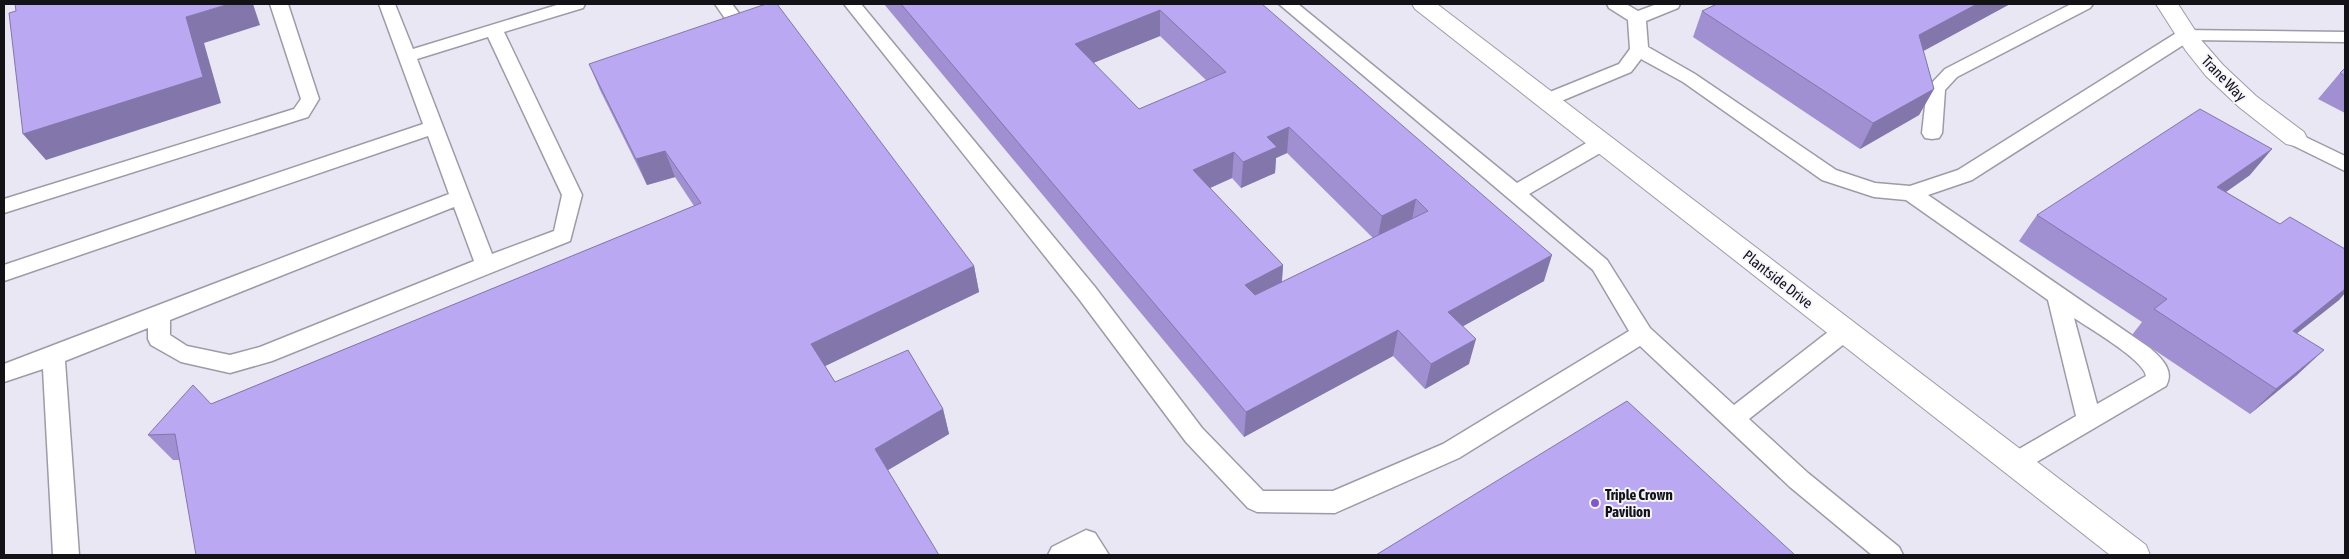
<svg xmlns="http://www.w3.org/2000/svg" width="2349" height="559" font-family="'Asap Condensed',sans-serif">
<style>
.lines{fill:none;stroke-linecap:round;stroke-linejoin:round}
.service-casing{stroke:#9d9ba7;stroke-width:3}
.minor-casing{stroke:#9d9ba7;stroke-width:2}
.tertiary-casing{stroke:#9d9ba7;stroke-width:2}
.service{fill:#fff;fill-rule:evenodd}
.minor{fill:#fff;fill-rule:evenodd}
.tertiary{fill:#fff;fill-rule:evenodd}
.wall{fill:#a190d1;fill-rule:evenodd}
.shaded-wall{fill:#8376aa}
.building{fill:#bba8f3;stroke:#8376aa;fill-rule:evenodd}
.poi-dot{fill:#7f56d0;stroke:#f6f5fd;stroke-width:2}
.labels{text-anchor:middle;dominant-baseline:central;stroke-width:4;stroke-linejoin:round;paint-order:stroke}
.street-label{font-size:15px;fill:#131217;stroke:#f6f5fd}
.poi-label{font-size:15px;font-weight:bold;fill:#131217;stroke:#f6f5fd;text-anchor:start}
</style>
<rect width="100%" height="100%" fill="#e9e7f4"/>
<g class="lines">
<defs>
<path id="service" d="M270,4H288L319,99L308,117L4,213V199L294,109L301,99Z
M379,4H395L413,49L560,4H585L583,8L504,32L582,195L570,241L272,361L230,373L181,362L151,345L148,339V328L65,361L79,555H53L43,369L4,382V364L449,194L428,136L4,281V265L423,124ZM488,37L562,195L554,231L492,254L417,59ZM454,207L474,261L260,347L230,355L187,346L170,335V320Z
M715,4H732L741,16L738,20H726Z
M844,4H861L1095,287L1202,428L1263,491H1333L1443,444L1629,331L1593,270L1279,4H1298L1517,183L1595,138L1602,137L1609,138L1612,143L1609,148L1529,194L1607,260L1650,328L1734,405L1837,325L1845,323L1853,325L1856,331L1853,337L1749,419L1808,473L1899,547L1903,555H1872L1790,487L1640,346L1459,458L1344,509L1335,513L1257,512L1248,508L1186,442L1079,299Z
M1607,4H1626L1638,11L1657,4H1680L1678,8L1646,21L1648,47L1695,74L1836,170L1875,183L1910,186L1958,170L2181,30L2345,32V42L2191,40L1972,180L1928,195L2150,348C2161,358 2175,370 2166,386L2023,470L2015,473L2007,470L2003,463L2007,456L2076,416L2048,300L1906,200L1874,197L1822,180L1683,82L1641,59L1631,72L1554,104L1547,106L1540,104L1538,100L1540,96L1619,64L1630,49L1628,20L1609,8ZM2074,318C2089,328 2144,360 2146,376L2097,404Z
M2071,4H2093L2090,8L1957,77L1945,90L1942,133L1939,138L1932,139L1925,138L1922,133L1927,88L1945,69Z
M2295,132L2345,156V171L2288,143L2285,138L2288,133Z
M1086,530L1095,533L1109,555H1048L1052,547Z"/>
<path id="minor" d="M2156,4H2178L2202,41L2223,65L2256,96L2304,132L2307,138L2304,144L2295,146L2286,144L2239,107L2206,76L2186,51Z"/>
<path id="tertiary" d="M1412,4H1437L2146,545L2150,555H2110L1415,9Z"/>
</defs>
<use href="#service" class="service-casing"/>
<use href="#minor" class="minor-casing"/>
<use href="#tertiary" class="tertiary-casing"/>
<use href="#service" class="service"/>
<use href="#minor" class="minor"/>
<use href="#tertiary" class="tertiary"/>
</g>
<path class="wall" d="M884,4H1262L1544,281L1463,326L1469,364L1425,389L1393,356L1244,437ZM1160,36L1207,81L1139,109L1093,63ZM1287,153L1373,238L1282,282L1283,265L1210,188L1232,178L1241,188L1275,173L1276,158Z
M2010,4L1923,51L1934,89L1919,115L1860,149L1693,37L1702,11Z
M589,64L974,266L979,292L825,366L835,382L943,409L949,434L888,470L173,460L148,435L211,404L694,206L675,177L647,185L600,90Z
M2345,68V113L2318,99L2340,73Z
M2250,175L2226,192L2280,224L2345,249V293L2339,300L2297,333V375L2250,414L2132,335L2142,322L2019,241L2037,215Z"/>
<path class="shaded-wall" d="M229,4H253L260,25L204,43L221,103L46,160L23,134L186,17Z
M1977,4H2010L1905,61L1919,35Z
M1160,10V36L1076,70L1075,44Z
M1934,89L1919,115L1860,149L1873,123Z
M1289,127L1287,153L1276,158L1275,173L1241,188L1243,162L1267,137Z
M2272,149L2250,175L2196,213L2217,187Z
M665,151L675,177L647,185L636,159Z
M1234,152L1232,178L1192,196L1193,170Z
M1416,199L1411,225L1377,242L1382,216Z
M1552,255L1544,281L1442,338L1448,312Z
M1283,265L1281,291L1244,311L1245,285Z
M974,266L979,292L819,369L811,344Z
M2345,289V293L2339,300L2267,357L2293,331Z
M1398,330L1393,356L1244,437L1246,412Z
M1476,339L1469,364L1425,389L1431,364Z
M2324,350L2297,375L2250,414L2276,389Z
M943,409L949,434L883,473L875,449Z"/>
<path class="building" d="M15,4H229L186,17L203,77L23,134L9,13L16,11Z
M766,4H777L974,266L811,344L835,382L908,350L943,409L875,449L939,555H196L175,434L148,435L193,385L211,404L701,203L665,151L636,159L589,64Z
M901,4H1262L1552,255L1448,312L1476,339L1431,364L1398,330L1246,412ZM1160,10L1226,72L1139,109L1075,44ZM1289,127L1382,216L1416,199L1428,211L1255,295L1245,285L1283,265L1193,170L1234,152L1243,162L1277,147L1267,137Z
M1717,4H1977L1919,35L1934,89L1873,123L1702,11Z
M2345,68V76L2340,73Z
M2200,109L2272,149L2217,187L2280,224L2290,217L2345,249V289L2293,331L2324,350L2276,389L2154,309L2167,299L2037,215Z
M1627,401L1795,555H1376Z"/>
<circle class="poi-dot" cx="1595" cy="503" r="5"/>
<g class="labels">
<g class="street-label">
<text transform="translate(2224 78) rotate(46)">Trane Way</text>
<text transform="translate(1778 279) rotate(38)">Plantside Drive</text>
</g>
<g class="poi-label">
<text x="1605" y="494">Triple Crown<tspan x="1605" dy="17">Pavilion</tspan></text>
</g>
</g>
<rect width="2349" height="559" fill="none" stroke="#131217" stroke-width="10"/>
</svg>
